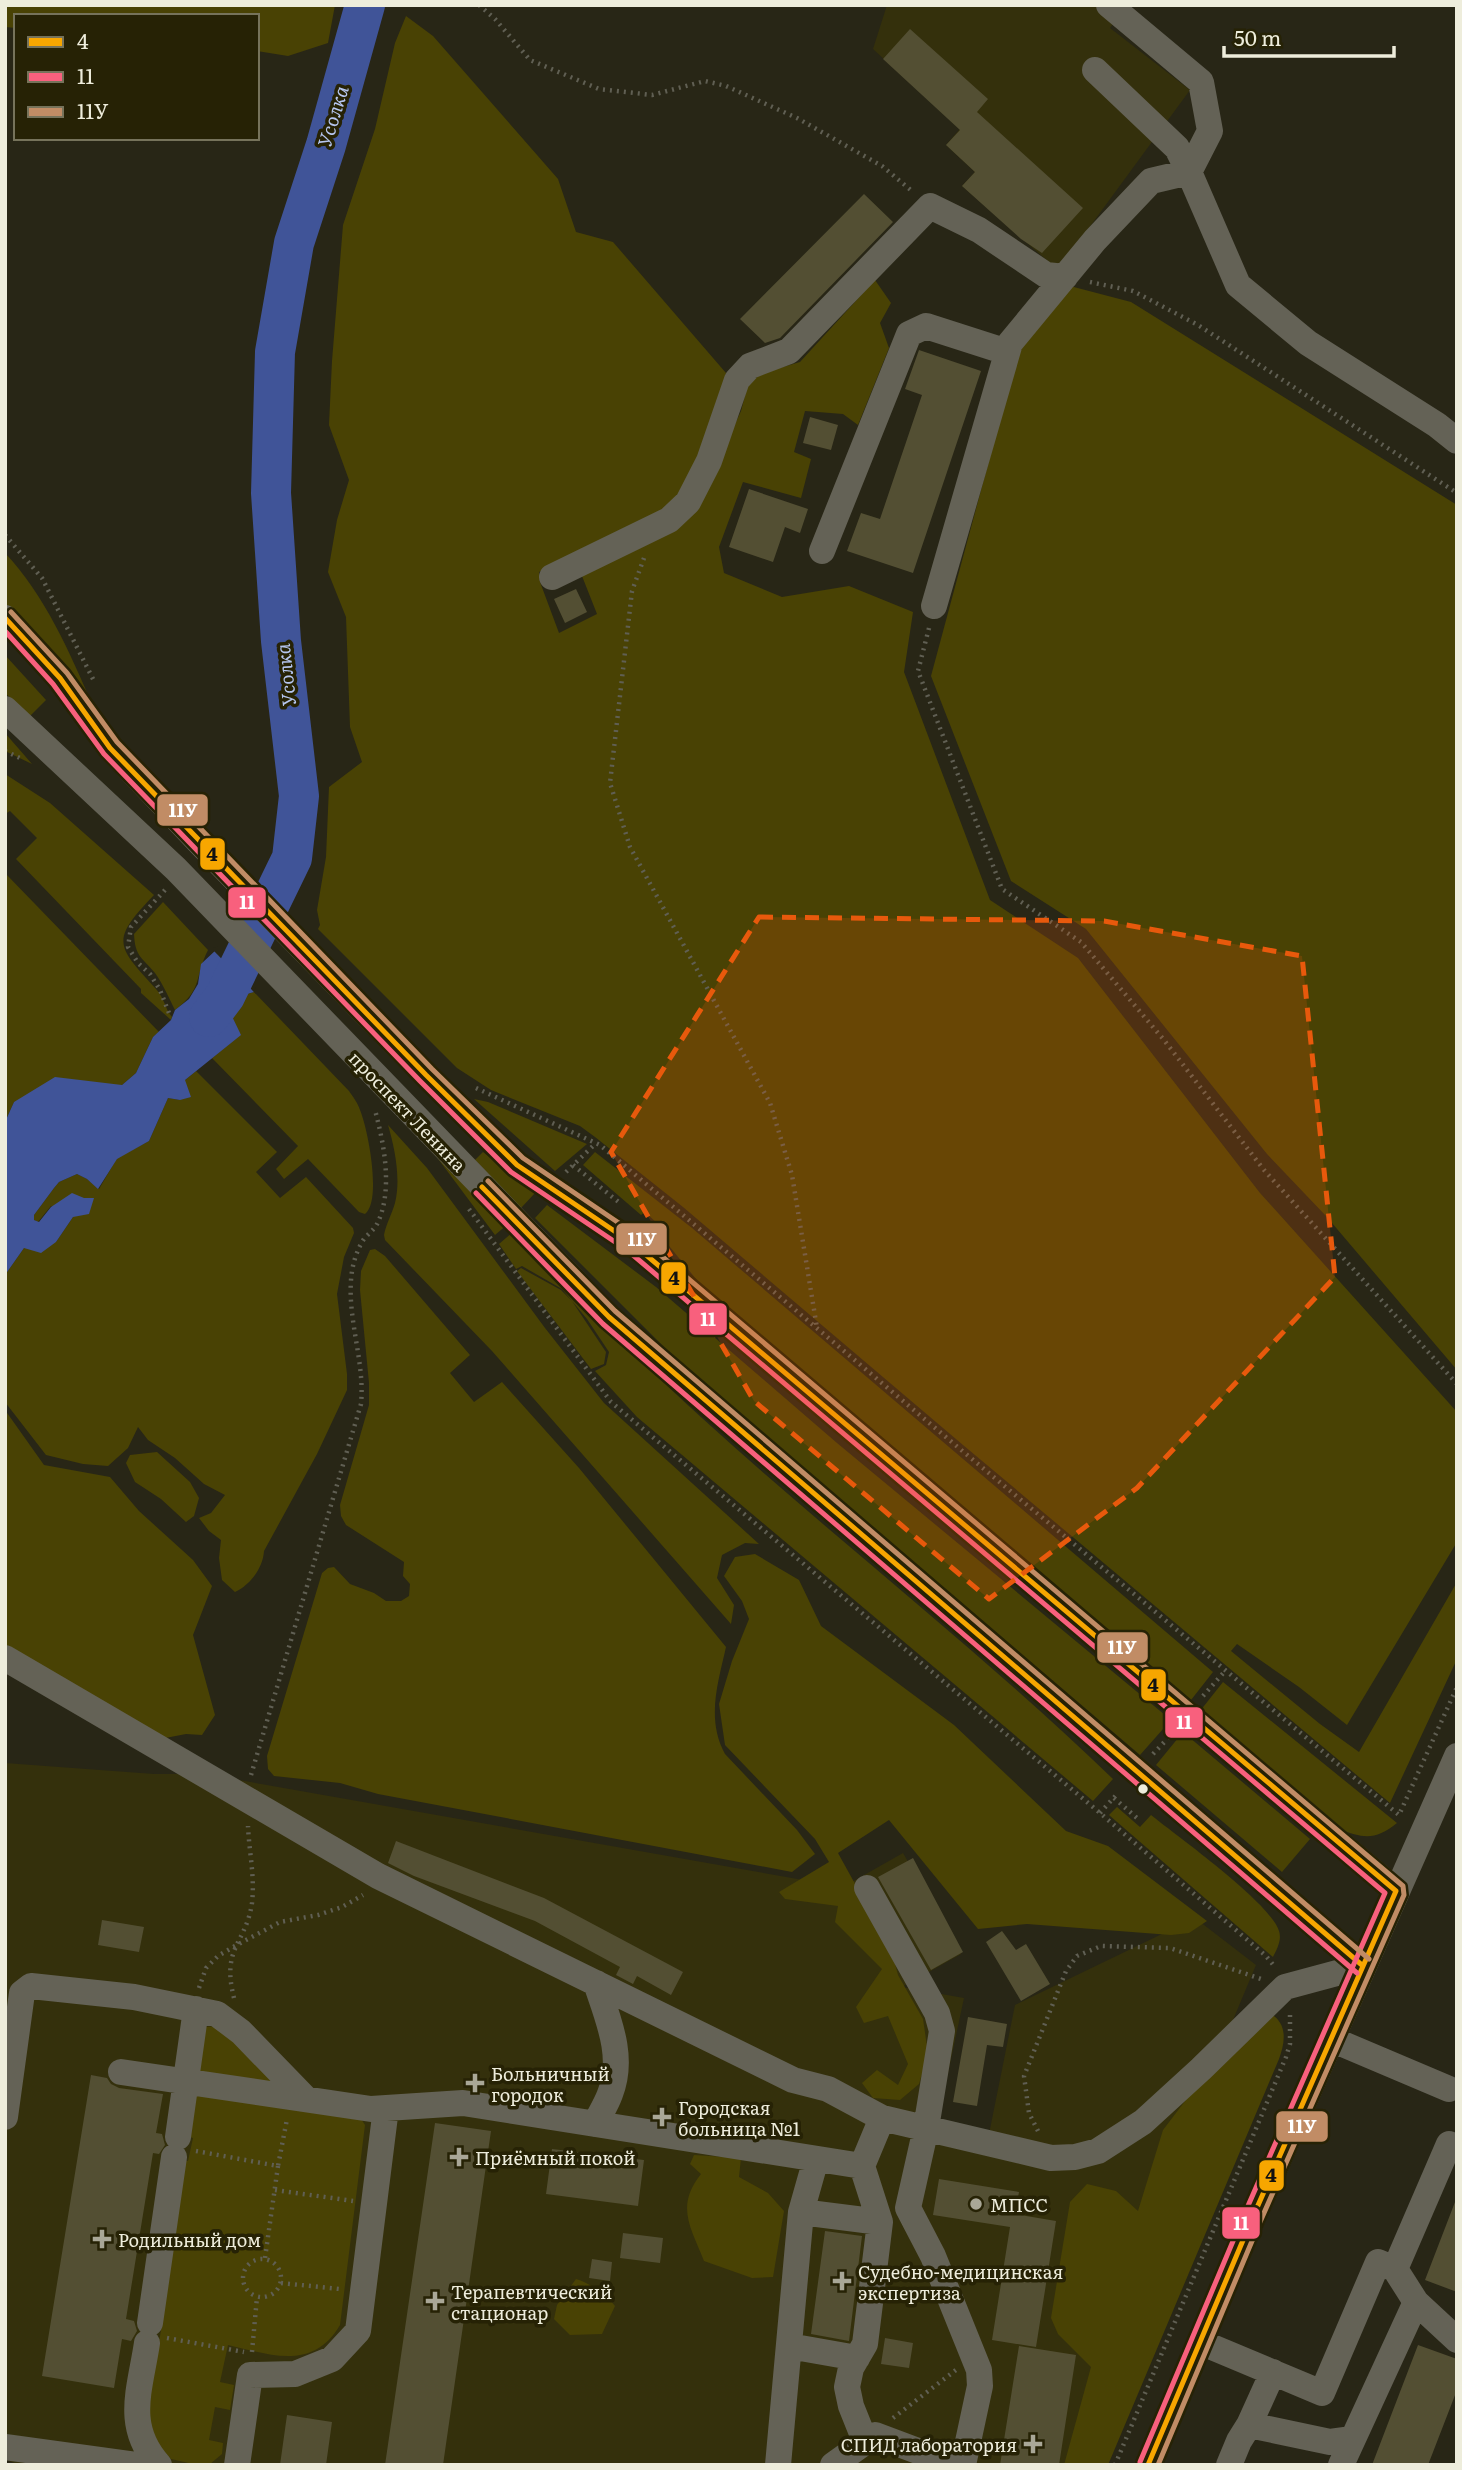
<svg xmlns="http://www.w3.org/2000/svg" width="1462" height="2470" font-family="Literata,serif">
<style>
.built{fill:#34300c}
.green{fill:#494204}
.water{fill:#405498}
.pier{fill:#282616}
.lines{fill:none;stroke-linecap:round;stroke-linejoin:round}
.river{stroke:#405498;stroke-width:40}
.building{fill:#534f33}
.path{stroke:#605f53;stroke-width:4.5;stroke-dasharray:2 5;stroke-linecap:butt}
.minor{stroke:#646256;stroke-width:26}
.bus-1-casing{stroke:#262205;stroke-width:10}
.bus-2-casing{stroke:#262205;stroke-width:10}
.bus-3-casing{stroke:#262205;stroke-width:10}
.bus-1{stroke:#f7a600;stroke-width:5}
.bus-2{stroke:#f8607d;stroke-width:5}
.bus-3{stroke:#c18c65;stroke-width:5}
.marked{fill:#e8590c;fill-opacity:0.2;stroke:#e8590c;stroke-width:5;stroke-dasharray:14 9;stroke-linejoin:round}
.bus-dot{fill:#eeeddc;stroke:#262205;stroke-width:2.5}
.poi-dot{fill:#a9a797;stroke:#262205;stroke-width:2.5}
.labels{text-anchor:middle;dominant-baseline:central;stroke-width:7;stroke-linejoin:round;paint-order:stroke}
.street-label{font-size:18px;fill:#eeeddc;stroke:#262205}
.poi-label{font-size:18px;fill:#eeeddc;stroke:#262205;text-anchor:start}
.water-label{font-size:19px;font-style:italic;fill:#b6c6f0;stroke:#262205}
.line-badge{stroke:#262205;stroke-width:2.5}
.badge-label{font-size:19px;text-anchor:middle;font-weight:bold;fill:#fff}
.pale-badge-label{font-size:19px;text-anchor:middle;font-weight:bold;fill:#111}
</style>
<rect width="100%" height="100%" fill="#282616"/>
<path class="built" d="M887,5H1127L1110,28L1190,90L1058,270L962,186L975,172L946,145L960,129L873,49Z
M5,1763L154,1774H205L843,1887L903,1853L961,1954L902,1987L964,1998L937,2125L989,2134L1015,2005L1195,1918L1256,1965L1233,2020L1070,2465H21L5,2460Z"/>
<path class="green" d="M5,5H335L328,43L288,56L257,51V16H16V28L5,27Z
M406,16L433,36L558,179L576,232L613,242L726,373L719,405L685,493L664,514L604,539L539,572L540,582L559,633L597,614L582,576L699,503L741,411L748,384L762,373L800,362L875,280L891,303L880,323L889,348L858,425L843,414L805,411L794,452L811,459L801,498L743,482L719,547L724,573L782,597L849,586L913,612L904,672L990,900L1078,958L1260,1193L1457,1412V1542L1347,1725L1299,1687L1237,1644L1231,1651L1320,1724L1359,1752L1457,1582V1659L1390,1803L963,1445L683,1207L595,1137L580,1126L491,1090L457,1068L318,929L320,925L317,910L326,857L329,787L362,762L350,727L346,617L328,572L337,520L349,480L329,425L332,361L343,225L375,129L395,43Z
M1070,286L1131,302L1457,505V1370L1326,1216L1267,1154L1086,929L1011,881L931,676L1018,353Z
M5,553C45,595 70,653 93,706L5,603Z
M5,655L46,700L30,716L5,693Z
M5,733L32,764L5,751Z
M5,774L50,803L154,895C110,941 116,945 156,989C164,997 165,1009 172,1017L171,1020L141,993V989L16,859L37,838L10,811L5,814Z
M5,873L159,1032L153,1037L136,1073L122,1085L14,1102L5,1122Z
M163,902L208,950C194,978 203,989 175,1010C169,998 163,984 155,973C142,957 135,957 134,934Z
M254,992L349,1091C353,1097 358,1103 360,1110C368,1129 382,1201 365,1214L359,1212L308,1159L284,1179L276,1169L298,1146L212,1058L240,1035L229,1010L240,996Z
M196,1071L277,1152L256,1172L280,1198L306,1177L353,1228L354,1233L344,1257L337,1294L347,1374V1390L317,1454L264,1551C263,1568 250,1585 235,1592L222,1580L219,1558L221,1540L209,1531L199,1518L211,1513L225,1495L204,1484L175,1458L148,1440L138,1427L128,1448L108,1466L83,1464L46,1455L5,1402V1275L24,1248L56,1242L73,1217L51,1206L38,1222L34,1220V1215L54,1188L59,1182L77,1174L87,1179L99,1189L117,1158L149,1141L168,1098L180,1100L185,1080Z
M474,1099L488,1102L587,1144L555,1171Z
M388,1125L427,1168L545,1328L604,1403L759,1544L745,1543L722,1555L717,1578L734,1605L731,1624L492,1351L385,1240L384,1235C386,1224 392,1214 395,1203C401,1179 395,1149 388,1125Z
M427,1144L508,1224L495,1235Z
M483,1152L535,1193L521,1208L475,1160Z
M595,1152L692,1228L1213,1672L1191,1700L700,1284L657,1231L660,1226L645,1212L641,1215L583,1165Z
M547,1205L656,1287L837,1443L1171,1720L1140,1755L675,1358L535,1218Z
M514,1231C575,1295 637,1359 702,1418C837,1541 982,1652 1113,1779L1093,1801L637,1417L595,1371L606,1365L609,1352L587,1319L562,1289L522,1266L516,1269L499,1244Z
M375,1249L385,1256L470,1355L450,1373L474,1402L502,1382L579,1468L726,1647C718,1683 706,1719 725,1754L797,1830L815,1854L792,1872L378,1794L340,1783L274,1776L268,1769L267,1756L322,1573L328,1568L334,1567L350,1584L374,1593L386,1601H401L409,1596L410,1584L403,1576L404,1562L346,1525L341,1516L340,1505L369,1405V1383L360,1290L361,1271L370,1250Z
M521,1268L561,1290L572,1301L606,1352L604,1364L591,1369L517,1271Z
M5,1410L44,1465L110,1477L139,1511L193,1560L212,1586L193,1635L215,1715L202,1735L186,1734L155,1740L5,1646Z
M157,1452L190,1482L199,1498L194,1516L186,1522L161,1499L135,1482L126,1463L130,1455Z
M755,1554L799,1580L821,1626L954,1725L1066,1831L1108,1846L1207,1921L1189,1933L1171,1935L1027,1924L978,1929L889,1820L838,1853L891,1949L898,1975L923,2019L928,2053L919,2084L900,2100L873,2098L862,2083L877,2070L898,2085L908,2064L888,2016L864,2023L856,2007L882,1969L835,1922L838,1906L785,1899L779,1892L829,1862L815,1839L725,1745L719,1704L732,1661L749,1619L742,1601L724,1576L735,1557Z
M1223,1682L1397,1823C1376,1840 1364,1839 1339,1829L1200,1711Z
M1183,1732L1310,1839L1282,1872L1156,1765Z
M1117,1807L1140,1827L1151,1815C1177,1836 1271,1903 1279,1931C1282,1940 1277,1949 1273,1957L1109,1815Z
M1271,2014C1288,2024 1285,2043 1279,2059L1108,2465H1064L1091,2367L1058,2334L1051,2318L1070,2202L1087,2184L1116,2191L1138,2211L1163,2130L1195,2088Z
M219,2026L283,2084L358,2114L365,2125L340,2325C313,2371 271,2355 228,2345L220,2382L234,2385L230,2410L215,2407L209,2440L223,2443L222,2454L210,2464H193L171,2459L153,2439L145,2419L162,2325L182,2160L188,2161L193,2138L185,2136L206,2027Z
M694,2155L741,2158L739,2177L768,2193L784,2211L773,2277L752,2278L704,2261C691,2227 675,2207 701,2174L690,2164Z
M576,2279C590,2283 606,2294 615,2306L602,2334L570,2335L554,2319L557,2305Z"/>
<path class="water" d="M217,949L254,992L240,996L229,1010L241,1035L185,1080L191,1097L180,1100L168,1098L149,1141L117,1159L98,1189L87,1179L77,1174L59,1182L54,1188L34,1215V1220L39,1222L51,1207L72,1193L84,1198H94L89,1214L73,1217L56,1242L41,1253L24,1248L5,1275V1122L14,1102L55,1077L122,1085L136,1073L153,1037L171,1020L175,1010L189,999L198,984L201,964Z"/>
<path class="pier" d="M217,946L256,989V994L212,949Z"/>
<g class="lines">
<path class="river" d="M209,1017L225,996L292,858L299,796L281,641L271,493L275,352L294,243L326,145L365,5"/>
</g>
<path class="building" d="M910,29L988,99L977,112L1083,208L1042,253L1021,239L962,186L975,172L946,145L960,130L883,59Z
M864,194L893,222L780,338L765,343L740,319Z
M919,350L981,371L913,573L847,551L861,513L880,519L922,395L905,389Z
M810,417L838,425L831,450L803,443Z
M749,489L808,509L800,533L785,527L773,562L729,547Z
M576,589L587,612L565,623L554,599Z
M396,1841L544,1898L683,1972L671,1995L637,1976L633,1984L616,1975L620,1967L535,1921L414,1876L388,1863Z
M913,1858L963,1952L931,1970L878,1877Z
M102,1920L144,1927L139,1952L98,1945Z
M1002,1931L1016,1950L1026,1944L1050,1984L1021,2001L986,1942Z
M968,2017L1007,2024L1003,2047L987,2045L977,2106L953,2102Z
M91,2075L107,2078L111,2084L119,2088L163,2094L156,2133L162,2134L165,2145L159,2154L153,2153L126,2319L134,2321L137,2331L131,2341L122,2339L114,2388L42,2376Z
M435,2123L491,2131L443,2465H385Z
M552,2149L644,2160L638,2206L546,2194Z
M939,2179L1019,2192L1015,2214L1056,2221L1036,2347L992,2340L1010,2227L933,2215Z
M1455,2202H1457V2292L1425,2280Z
M825,2231L862,2236L849,2341L811,2334Z
M623,2233L663,2238L660,2263L620,2258Z
M592,2259L612,2262L610,2281L589,2278Z
M885,2338L913,2343L909,2368L881,2364Z
M1418,2345L1457,2359V2390L1428,2465H1372Z
M1019,2346L1076,2355L1059,2465H1000Z
M287,2415L332,2422L326,2465H280Z"/>
<g class="lines">
<path class="path" d="M479,5L495,19L530,60L599,89L652,95L705,81L726,86L797,118L882,166L913,192
M1090,282L1133,291L1198,325L1457,493
M5,535L42,578L95,683
M644,558L632,591L610,783L630,847L770,1103L792,1175L817,1328
M929,628L918,671L1002,889L1081,942L1164,1040L1264,1170L1457,1384
M5,751L20,758
M165,890L131,927L128,947L138,963L150,974L160,990L169,1013
M476,1088L600,1145L960,1449L1399,1815L1457,1687
M573,1165L621,1204
M566,1172L596,1143
M469,1209L611,1402L1100,1813L1266,1956L1275,1967
M1203,1696L1226,1670
M1153,1754L1171,1735
M251,1775L361,1404C365,1363 348,1322 351,1280C352,1266 356,1251 364,1239C369,1233 375,1229 378,1222C393,1189 384,1144 375,1110
M1114,1798L1137,1818
M1100,1813L1118,1793
M199,1988L206,1968L218,1956L235,1946L280,1922L318,1915L342,1907L363,1895
M234,1998C221,1947 246,1944 252,1903C255,1877 249,1851 248,1826
M1038,2131L1029,2113L1024,2076L1066,1971L1077,1956L1101,1946L1170,1948L1261,1979
M196,2151L278,2166L287,2119
M275,2190L353,2201
M265,2258L278,2166
M243 2278a19 19 0 1 1 38 0a19 19 0 1 1-38 0Z
M281,2283L340,2289
M167,2338L244,2352
M252,2352L257,2297
M893,2418L956,2370
M1115,2465L1286,2057L1290,2044V2015"/>
<path class="minor" d="M1109,5L1201,82L1210,131L1189,172
M1095,70L1177,148L1189,172
M822,551L909,334L926,326L1007,352
M552,577L669,520L688,502L709,461L737,380L750,366L789,351L930,206L979,230L1046,275L1065,277
M934,606L1010,343L1095,240L1151,181L1189,172L1238,285L1308,343L1437,425L1457,441
M5,618L60,678L110,748L201,844L426,1075L517,1165L632,1243L1396,1891
M5,709L176,869L609,1317L1363,1966
M5,1658L378,1876L793,2080L828,2089L882,2118L1051,2158L1075,2157L1098,2151L1143,2122L1201,2069L1285,1987L1363,1966
M867,1888L937,2013L942,2031L926,2128L908,2208L933,2256L979,2370L980,2386L963,2465
M1331,2039L1449,2089
M121,2072L371,2109L463,2103L862,2166
M5,2117L22,1993L31,1986L134,1997L217,2014L241,2032L306,2099
M595,2124C600,2114 606,2105 610,2094C625,2057 608,2019 596,1983
M178,2137L196,2009
M801,2212L880,2222
M1416,2302L1457,2340
M150,2323L174,2157
M1200,2342L1322,2393L1378,2262L1395,2269
M147,2343C140,2390 124,2426 159,2465
M789,2346L857,2358
M1249,2425L1273,2372
M865,2441L851,2406L847,2387L851,2368L865,2344L880,2222L862,2166L882,2118
M5,2447L136,2465
M237,2465L250,2375L295,2374L332,2359L358,2331L386,2108
M778,2465L801,2212L816,2159
M833,2465L875,2435L955,2465
M1148,2465L1252,2219L1457,1756
M1229,2465L1239,2441L1249,2425L1330,2442L1352,2439
M1341,2465L1416,2302L1395,2269L1449,2144"/>
<defs>
<path id="bus-1" d="M5,618L60,678L110,748L426,1075L517,1165L632,1243L1396,1891L1252,2219L1148,2465
M482,1187L609,1317L1363,1966"/>
<path id="bus-2" d="M5,631L53,684L104,754L420,1081L511,1172L627,1250L1385,1893L1244,2215L1140,2462
M476,1193L603,1324L1357,1973"/>
<path id="bus-3" d="M11,612L67,673L117,742L432,1069L523,1158L638,1236L1403,1886L1404,1895L1260,2222L1158,2465
M488,1181L615,1311L1369,1959"/>
</defs>
<use href="#bus-1" class="bus-1-casing"/>
<use href="#bus-2" class="bus-2-casing"/>
<use href="#bus-3" class="bus-3-casing"/>
<use href="#bus-1" class="bus-1"/>
<use href="#bus-2" class="bus-2"/>
<use href="#bus-3" class="bus-3"/>
</g>
<path class="marked" d="M759,917L1104,921L1302,956L1335,1277L1137,1488L989,1599L754,1401L611,1152Z"/>
<circle class="bus-dot" cx="1143" cy="1789" r="6"/>
<g class="poi-dot">
<path d="M471.5 2072.5h7v7h7v7h-7v7h-7v-7h-7v-7h7z"/>
<path d="M658.5 2106.5h7v7h7v7h-7v7h-7v-7h-7v-7h7z"/>
<path d="M455.5 2146.5h7v7h7v7h-7v7h-7v-7h-7v-7h7z"/>
<circle cx="976" cy="2204" r="7"/>
<path d="M98.5 2228.5h7v7h7v7h-7v7h-7v-7h-7v-7h7z"/>
<path d="M838.5 2270.5h7v7h7v7h-7v7h-7v-7h-7v-7h7z"/>
<path d="M431.5 2290.5h7v7h7v7h-7v7h-7v-7h-7v-7h7z"/>
<path d="M1029.5 2433.5h7v7h7v7h-7v7h-7v-7h-7v-7h7z"/>
</g>
<g class="labels">
<g class="street-label">
<text transform="translate(408 1111) rotate(46)">проспект Ленина</text>
</g>
<g class="poi-label">
<text x="491" y="2073">Больничный<tspan x="491" dy="21">городок</tspan></text>
<text x="678" y="2107">Городская<tspan x="678" dy="21">больница №1</tspan></text>
<text x="475" y="2157">Приёмный покой</text>
<text x="990" y="2204">МПСС</text>
<text x="118" y="2239">Родильный дом</text>
<text x="858" y="2271">Судебно-медицинская<tspan x="858" dy="21">экспертиза</tspan></text>
<text x="451" y="2291">Терапевтический<tspan x="451" dy="21">стационар</tspan></text>
<text x="1017" y="2444" text-anchor="end">СПИД лаборатория</text>
</g>
<g class="water-label">
<text transform="translate(332 116) rotate(-73)">Усолка</text>
<text transform="translate(285 675) rotate(-96)">Усолка</text>
</g>
</g>
<g class="line-badge">
<rect x="156" y="793" width="53" height="34" rx="7" fill="#c18c65"/>
<rect x="199" y="837" width="27" height="34" rx="7" fill="#f7a600"/>
<rect x="227" y="886" width="40" height="33" rx="7" fill="#f8607d"/>
<rect x="615" y="1222" width="53" height="34" rx="7" fill="#c18c65"/>
<rect x="660" y="1261" width="27" height="34" rx="7" fill="#f7a600"/>
<rect x="688" y="1302" width="40" height="34" rx="7" fill="#f8607d"/>
<rect x="1096" y="1631" width="53" height="33" rx="7" fill="#c18c65"/>
<rect x="1140" y="1668" width="27" height="34" rx="7" fill="#f7a600"/>
<rect x="1164" y="1706" width="40" height="33" rx="7" fill="#f8607d"/>
<rect x="1275" y="2110" width="54" height="33" rx="7" fill="#c18c65"/>
<rect x="1258" y="2159" width="27" height="33" rx="7" fill="#f7a600"/>
<rect x="1221" y="2206" width="40" height="34" rx="7" fill="#f8607d"/>
</g>
<g class="badge-label">
<text x="183" y="817">11У</text>
<text x="247" y="909">11</text>
<text x="642" y="1246">11У</text>
<text x="708" y="1326">11</text>
<text x="1122" y="1654">11У</text>
<text x="1184" y="1729">11</text>
<text x="1302" y="2133">11У</text>
<text x="1241" y="2230">11</text>
</g>
<g class="pale-badge-label">
<text x="212" y="861">4</text>
<text x="674" y="1285">4</text>
<text x="1153" y="1692">4</text>
<text x="1271" y="2182">4</text>
</g>
<rect width="1462" height="2470" fill="none" stroke="#eeeddc" stroke-width="14"/>
<rect x="14" y="14" width="245" height="126" fill="#262205" stroke="#76735b" stroke-width="2"/>
<rect x="28" y="37" width="35" height="10" fill="#f7a600" stroke="#76735b" stroke-width="2"/>
<text x="77" y="49" font-size="21" fill="#eeeddc">4</text>
<rect x="28" y="72" width="35" height="10" fill="#f8607d" stroke="#76735b" stroke-width="2"/>
<text x="77" y="84" font-size="21" fill="#eeeddc">11</text>
<rect x="28" y="107" width="35" height="10" fill="#c18c65" stroke="#76735b" stroke-width="2"/>
<text x="77" y="119" font-size="21" fill="#eeeddc">11У</text>
<path d="M1224 46v10h170v-10" fill="none" stroke="#eeeddc" stroke-width="3.5"/>
<text x="1234" y="46" font-size="21" fill="#eeeddc" stroke="#262205" stroke-width="5" paint-order="stroke">50 m</text>
</svg>
